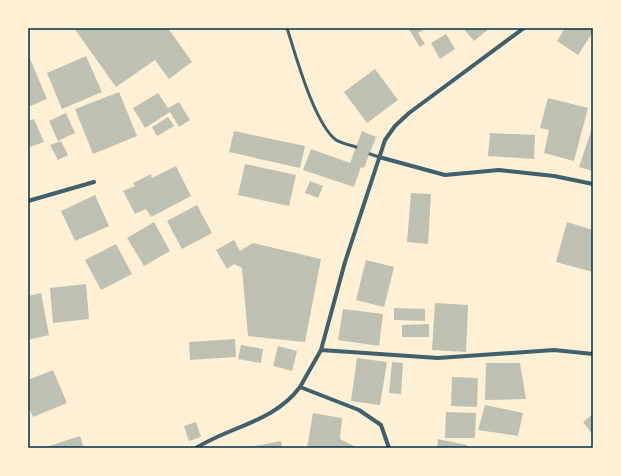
<svg xmlns="http://www.w3.org/2000/svg" width="621" height="476" font-family="'DejaVu Sans',sans-serif">
<style>
.building{fill:#bec0b2}
.lines{fill:none;stroke-linecap:round;stroke-linejoin:round}
.service{stroke:#3f606c;stroke-width:3}
.minor{stroke:#3f606c;stroke-width:4}
.neatline{fill:none;stroke:#003049;stroke-width:1.5}
</style>
<rect width="100%" height="100%" fill="#fdf0d5"/>
<path class="building" d="M74,28H168L192,62L169,79L155,60L116,87Z
M408,28H427L418,33L425,44L420,47Z
M463,28H490L474,41Z
M565,28H593V32L578,55L557,41Z
M446,34L455,49L440,59L431,43Z
M28,54L47,99L28,107Z
M86,56L102,92L62,109L47,73Z
M375,69L398,100L367,123L344,92Z
M119,92L137,136L93,154L75,109Z
M158,93L168,108L179,102L190,120L179,127L170,112L145,128L133,108Z
M548,98L588,108L574,161L544,153L549,130L540,128Z
M66,113L75,133L58,141L49,121Z
M168,117L174,126L157,136L152,127Z
M34,119L44,142L30,147L28,142V121Z
M593,125V171L579,167Z
M234,131L305,146L300,168L229,152Z
M362,131L376,137L364,168L361,167L354,187L303,170L311,149L350,163Z
M490,133L535,135L534,159L488,156Z
M61,141L68,155L58,160L50,145Z
M245,164L296,175L289,206L238,195Z
M176,166L191,196L151,217L146,209L135,214L123,191L135,186L133,183L151,174L152,178Z
M310,181L323,186L318,198L305,193Z
M411,193L431,194L428,244L407,242Z
M95,195L109,226L75,241L61,211Z
M197,205L212,233L182,249L167,221Z
M154,222L170,251L144,266L127,238Z
M567,222L593,230V272L556,262Z
M234,240L240,251L253,243L321,259L305,342L248,336L242,268L234,264L227,269L216,250Z
M116,244L132,274L101,290L85,260Z
M366,260L394,267L384,307L356,300Z
M86,284L89,319L53,323L50,288Z
M41,293L49,335L28,340V296Z
M435,303L468,305L466,352L432,350Z
M394,308L425,309V321L394,320Z
M343,309L383,314L379,346L338,340Z
M429,324V337H402V325Z
M235,339L236,357L190,360L189,342Z
M241,345L263,349L261,363L238,359Z
M278,346L297,351L292,371L273,366Z
M357,358L387,362L380,405L351,401Z
M392,362L403,363L401,394L389,393Z
M486,363H520L526,399L485,400Z
M53,370L67,403L33,417L28,406V380Z
M452,377L478,378L477,407L451,406Z
M485,405L523,413L518,436L478,430Z
M446,412L476,413L475,438H445Z
M313,413L342,418L340,439L354,446V448H307Z
M593,414V435L583,422Z
M196,422L201,437L189,441L184,426Z
M80,436L84,448H43Z
M438,439L467,445V448H437Z
M281,441L282,448H250V447Z"/>
<g class="lines">
<path class="service" d="M287,28C296,56 314,123 336,140C341,143 350,145 356,147
M370,154L379,157"/>
<path class="minor" d="M379,157L445,175L499,170L554,176L593,184
M28,201L94,182
M321,350L438,358L554,350L593,354
M300,387L321,350L345,262L385,140L395,126L409,113L524,28
M196,448C231,426 274,422 300,387L359,410L381,425L389,448"/>
</g>
<rect width="621" height="476" fill="none" stroke="#fdf0d5" stroke-width="58"/>
<rect x="29" y="29" width="563" height="418" class="neatline"/>
</svg>
